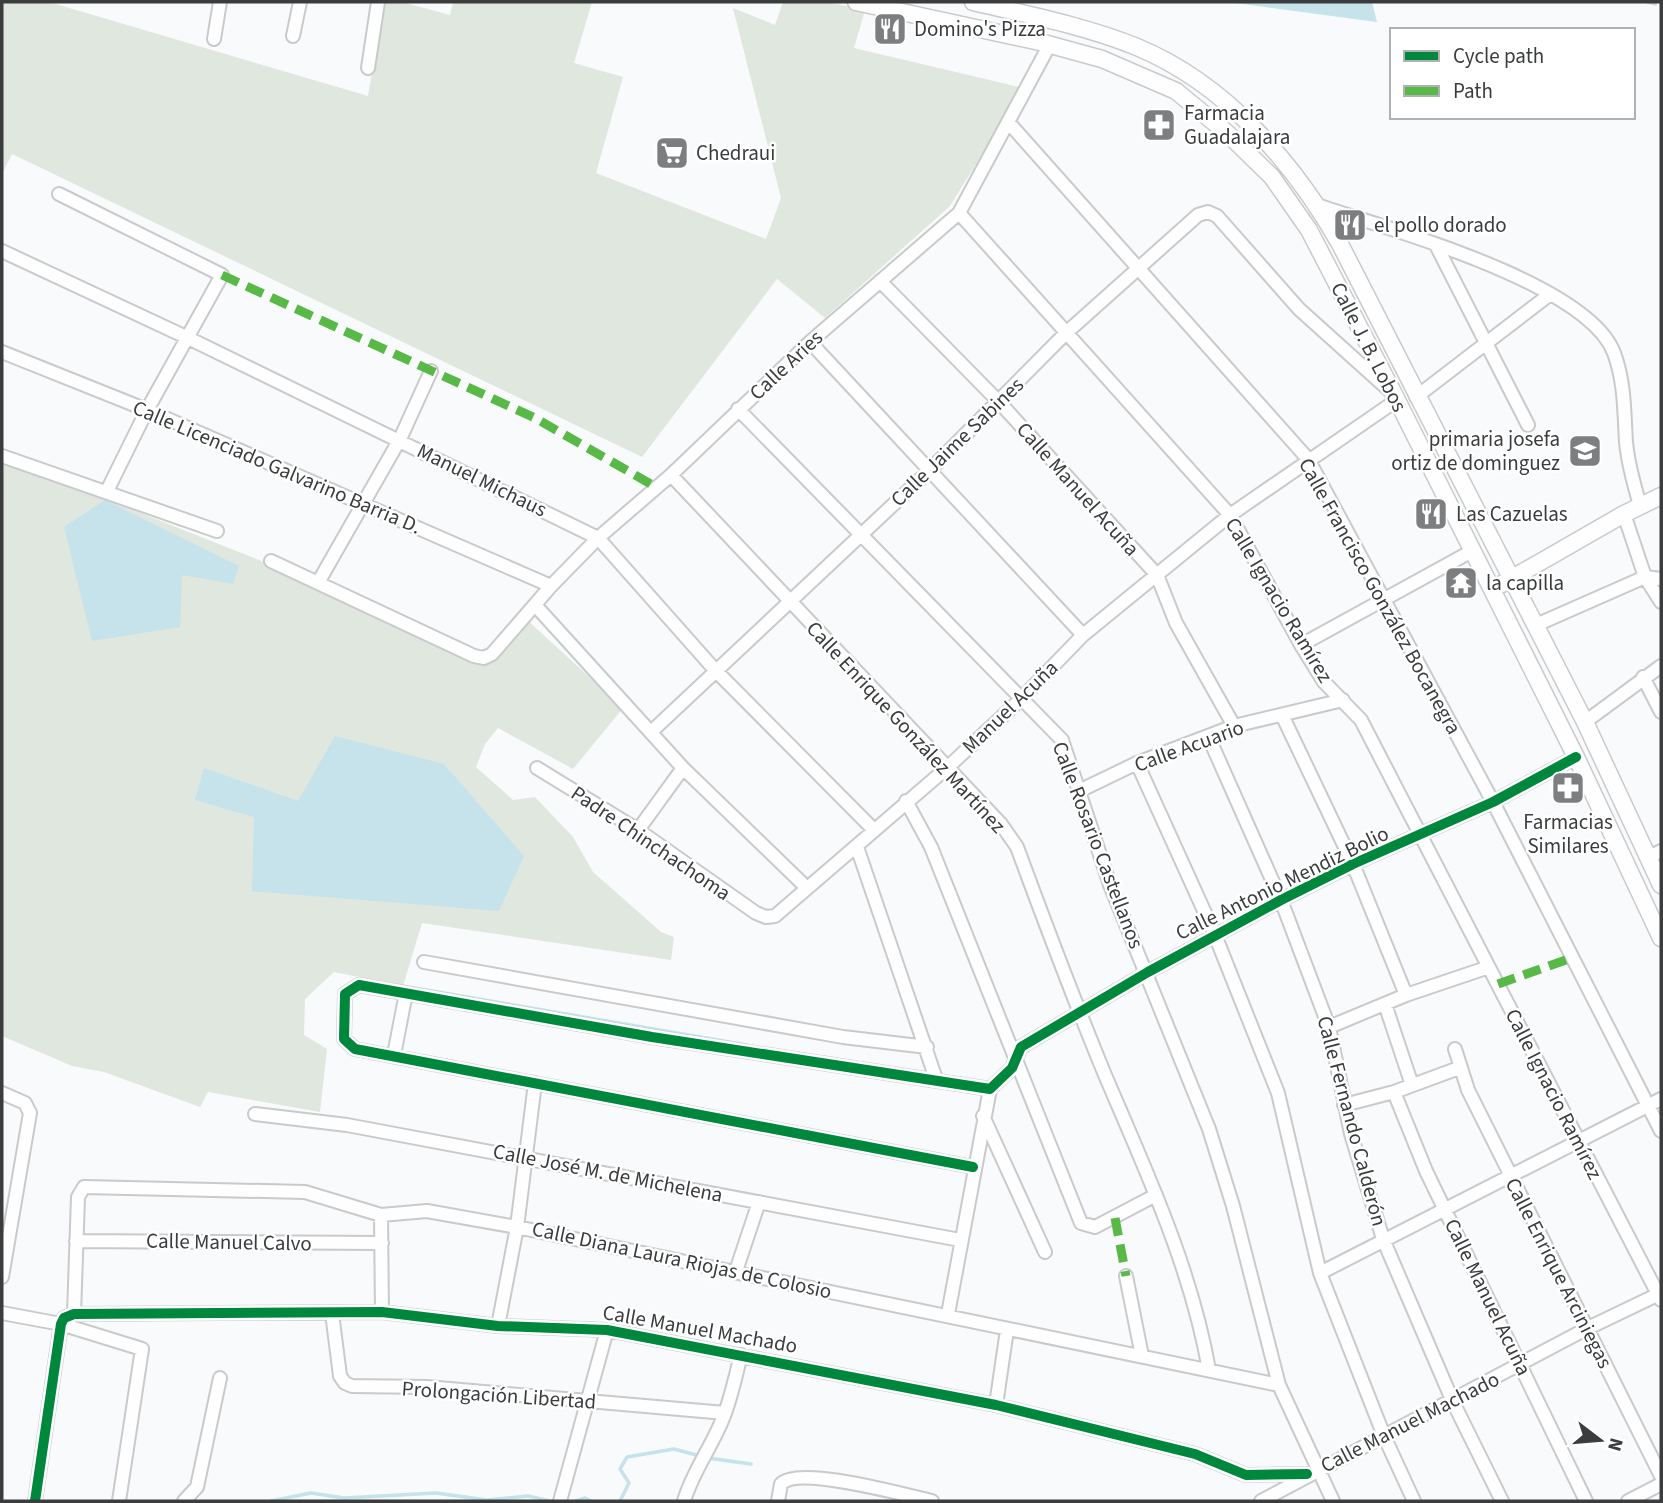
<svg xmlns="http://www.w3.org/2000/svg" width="1663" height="1503" font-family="'Source Sans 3',sans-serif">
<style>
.green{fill:#dfe7df}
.water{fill:#c6e2ea}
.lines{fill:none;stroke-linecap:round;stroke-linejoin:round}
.stream{stroke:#c6e2ea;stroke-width:3.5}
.street-casing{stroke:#c8cacc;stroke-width:16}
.secondary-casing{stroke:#c8cacc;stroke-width:19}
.street{stroke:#fefeff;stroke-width:12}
.secondary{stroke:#fefeff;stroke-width:16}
.rail{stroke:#d3d4d4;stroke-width:3.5;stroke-dasharray:10 5;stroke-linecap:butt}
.quiet{stroke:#58b947;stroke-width:9;stroke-dasharray:18 9;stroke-linecap:butt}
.cycleway-casing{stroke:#fff;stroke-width:15}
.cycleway{stroke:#00873e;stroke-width:10}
.labels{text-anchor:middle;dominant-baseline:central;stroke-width:5;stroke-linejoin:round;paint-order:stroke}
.poi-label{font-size:21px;fill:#3a3c3e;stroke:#fff;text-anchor:start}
.street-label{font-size:21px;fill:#3a3c3e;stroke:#fff}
</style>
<rect width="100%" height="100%" fill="#f8fafc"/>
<path class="green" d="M2,2H49L368,96L384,2H402L450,15L453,2H592L574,63L623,77L596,173L766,239L781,198L733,8L775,25L783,2H827L865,10L854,48L1023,88L950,206L825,318L777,279L642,457L12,154L2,174Z
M2,449L133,510L393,613L488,659L525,618L623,708L573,769L498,728L485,744L476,767L513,800L535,797L573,837L593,872L661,932L674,937L671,960L422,923L403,986L334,972L305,999L304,1035L327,1049L320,1112L208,1092L200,1107L104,1072L72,1066L2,1036Z"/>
<path class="water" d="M1228,2H1372L1377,22Z
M105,500L239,566L233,584L182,575L180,627L92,641L64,527Z
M335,736L444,764L524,856L499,911L252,891L254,817L195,800L204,768L298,801Z"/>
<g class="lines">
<path class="stream" d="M397,985L747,1045
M708,1458L751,1464
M271,1501L311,1493L344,1498L436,1493L487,1500L528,1496L550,1501
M576,1501L585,1498L591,1501
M620,1501L629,1483L620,1469L627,1457L674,1449L700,1456"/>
<defs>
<path id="street" d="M293,36L300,2
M214,39L220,2
M368,68L378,2
M1009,123L1308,459L1493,802L1661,1131
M59,194L222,275L147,410L107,491
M1320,206C1388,229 1588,283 1614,353C1625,383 1624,411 1626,442C1628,464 1634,485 1640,505
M959,213L1230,515L1301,645L1324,682L1361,720L1661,1300
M1436,245L1528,425
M2,251L186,337L598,538L715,670L874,830
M880,281L1000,403L1157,575L1176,623L1234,726
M810,342L1083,635
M2,352L147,410L551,586
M1416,397L1549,295
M738,409L1062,740L1110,885L1209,1129L1233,1206L1279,1385L1333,1501
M2,456L217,531
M671,475L1001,824L1017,847C1045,923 1074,1000 1105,1075C1146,1171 1191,1267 1209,1370
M1624,514L1645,577L1661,602
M271,561L474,656L484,658L492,654L551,586L598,538L671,475L810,342L959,213L1050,44
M319,581L400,439L431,371
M535,605L683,768L807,888
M1536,625L1645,577L1661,579
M1301,645L1472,551
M1643,677L1661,712
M1283,717L1353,864L1406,995
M1585,722L1661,666
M651,732L929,471L1066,333L1198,215L1208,212L1217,216L1299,309L1389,390
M1209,738L1281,900L1329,1027L1351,1134L1383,1239L1453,1402L1502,1501
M1137,763L1215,935L1278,1093L1320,1273L1384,1436L1414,1501
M537,768L638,830L756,913L766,917L775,916L948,767L1021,699L1083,635L1230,515L1397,400
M1079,791L1137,763L1234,726L1343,700
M906,801L931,847L1081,1223L1095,1227L1156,1195
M638,830L683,768
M857,847L936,1079
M1647,858L1661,851
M424,962L843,1037L927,1047
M1385,1004L1412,1085
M1329,1027L1406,995L1489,967
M1455,1049L1468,1090L1661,1476
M394,1055L406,993
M1394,1092L1426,1171L1586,1501
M2,1093L25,1103L30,1113L2,1277
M1344,1105L1394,1092L1459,1068
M255,1114L347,1125L960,1240
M983,1116L1045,1252
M973,1167L355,1049L344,1039L345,994L359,985L652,1037L990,1089L1012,1068L1021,1047L1148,972L1281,900L1353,864L1493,802L1576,757
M381,1215L382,1312
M76,1241L382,1243
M736,1271L759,1202
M1320,1273L1661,1099
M1126,1276L1142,1356
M2,1313L61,1324L142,1349L119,1501
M332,1313L340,1376L345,1383L352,1386L427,1387L725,1413
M74,1314L78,1197L84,1187L305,1192L381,1215L427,1211L517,1227L1279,1385
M948,1314L990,1089
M498,1326L517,1227L535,1083
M996,1405L1007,1330
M35,1501L61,1324L64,1318L74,1314L382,1312L498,1326L607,1330L996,1405L1195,1454L1246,1475L1307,1474
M184,1501L197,1487L220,1378
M560,1501L607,1330
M684,1501C693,1470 714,1444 725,1413C732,1394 736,1374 741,1355
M778,1501L781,1484C798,1465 905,1495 932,1501
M1261,1501L1586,1329L1661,1293
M1628,1501L1661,1484"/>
<path id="secondary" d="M856,2L1040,42L1102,59L1176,91L1227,133L1272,177L1309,230L1397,400L1576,757L1661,938
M973,2C1029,15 1085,26 1137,47C1226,84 1294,163 1340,244L1585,722L1661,885
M1502,584L1624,514L1661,496"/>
</defs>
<use href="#street" class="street-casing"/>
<use href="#secondary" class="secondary-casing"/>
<use href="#street" class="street"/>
<use href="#secondary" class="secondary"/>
<path class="rail" d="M1647,2L1661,5"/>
<path class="quiet" d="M222,275L535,418L656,487
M1498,984L1574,957
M1115,1218L1126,1276"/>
<defs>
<path id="cycleway" d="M973,1167L355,1049L344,1039L345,994L359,985L652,1037L990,1089L1012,1068L1021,1047L1148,972L1281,900L1353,864L1493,802L1576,757
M35,1501L61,1324L64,1318L74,1314L382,1312L498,1326L607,1330L996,1405L1195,1454L1246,1475L1307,1474"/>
</defs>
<use href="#cycleway" class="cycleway-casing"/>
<use href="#cycleway" class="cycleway"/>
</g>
<defs>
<symbol id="restaurant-square" viewBox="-11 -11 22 22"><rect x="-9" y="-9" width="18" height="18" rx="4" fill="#7c7e80" stroke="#fff"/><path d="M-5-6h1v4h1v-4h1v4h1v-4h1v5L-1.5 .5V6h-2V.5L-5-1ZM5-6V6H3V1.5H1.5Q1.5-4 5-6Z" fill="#fff"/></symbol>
<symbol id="pharmacy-square" viewBox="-11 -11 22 22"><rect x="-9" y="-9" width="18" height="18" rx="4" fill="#7c7e80" stroke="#fff"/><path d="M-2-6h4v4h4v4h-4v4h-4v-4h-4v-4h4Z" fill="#fff"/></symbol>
<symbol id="supermarket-square" viewBox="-11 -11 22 22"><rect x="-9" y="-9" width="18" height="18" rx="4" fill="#7c7e80" stroke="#fff"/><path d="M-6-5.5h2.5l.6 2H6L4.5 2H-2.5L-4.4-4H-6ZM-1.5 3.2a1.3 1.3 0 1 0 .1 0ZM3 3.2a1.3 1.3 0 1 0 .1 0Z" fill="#fff"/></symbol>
<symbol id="school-square" viewBox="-11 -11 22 22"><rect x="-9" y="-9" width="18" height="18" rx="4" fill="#7c7e80" stroke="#fff"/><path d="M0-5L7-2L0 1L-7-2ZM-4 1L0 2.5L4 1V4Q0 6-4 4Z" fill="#fff"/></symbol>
<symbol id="temple-square" viewBox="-11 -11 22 22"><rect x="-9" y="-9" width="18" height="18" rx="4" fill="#7c7e80" stroke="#fff"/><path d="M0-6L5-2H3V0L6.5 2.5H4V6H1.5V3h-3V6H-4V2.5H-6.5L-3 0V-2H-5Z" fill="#fff"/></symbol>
</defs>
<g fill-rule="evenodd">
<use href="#restaurant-square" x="871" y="10" width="38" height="38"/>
<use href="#pharmacy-square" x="1140" y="106" width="38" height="38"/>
<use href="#supermarket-square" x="653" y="134" width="38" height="38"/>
<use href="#restaurant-square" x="1331" y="206" width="38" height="38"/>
<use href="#school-square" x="1566" y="432" width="38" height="38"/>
<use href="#restaurant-square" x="1412" y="495" width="38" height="38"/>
<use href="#temple-square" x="1442" y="564" width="38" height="38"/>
<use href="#pharmacy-square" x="1549" y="769" width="38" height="38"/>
</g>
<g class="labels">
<g class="poi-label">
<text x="914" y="29">Domino's Pizza</text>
<text x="1184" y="113">Farmacia<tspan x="1184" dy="24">Guadalajara</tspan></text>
<text x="696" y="153">Chedraui</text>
<text x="1374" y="225">el pollo dorado</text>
<text x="1560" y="439" text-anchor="end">primaria josefa<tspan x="1560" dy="24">ortiz de dominguez</tspan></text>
<text x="1456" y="514">Las Cazuelas</text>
<text x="1486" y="583">la capilla</text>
<text x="1568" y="822" text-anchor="middle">Farmacias<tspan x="1568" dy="24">Similares</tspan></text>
</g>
<g class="street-label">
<text transform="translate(1369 347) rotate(63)">Calle J. B. Lobos</text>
<text transform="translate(786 365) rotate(-43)">Calle Aries</text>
<text transform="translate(957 442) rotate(-44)">Calle Jaime Sabines</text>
<text transform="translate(277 467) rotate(23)">Calle Licenciado Galvarino Barria D.</text>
<text transform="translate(482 480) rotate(26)">Manuel Michaus</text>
<text transform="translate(1078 489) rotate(48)">Calle Manuel Acuña</text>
<text transform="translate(1380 596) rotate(61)">Calle Francisco González Bocanegra</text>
<text transform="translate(1279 600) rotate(59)">Calle Ignacio Ramírez</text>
<text transform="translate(1010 707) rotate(-44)">Manuel Acuña</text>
<text transform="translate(906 727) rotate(47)">Calle Enrique González Martínez</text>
<text transform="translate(1189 746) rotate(-20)">Calle Acuario</text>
<text transform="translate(651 843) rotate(34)">Padre Chinchachoma</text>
<text transform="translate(1098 845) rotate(69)">Calle Rosario Castellanos</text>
<text transform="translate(1282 883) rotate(-26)">Calle Antonio Mendiz Bolio</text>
<text transform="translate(1554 1094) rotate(63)">Calle Ignacio Ramírez</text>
<text transform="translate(1352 1121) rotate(75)">Calle Fernando Calderón</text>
<text transform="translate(608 1173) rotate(11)">Calle José M. de Michelena</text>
<text transform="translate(229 1242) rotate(1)">Calle Manuel Calvo</text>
<text transform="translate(682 1260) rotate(12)">Calle Diana Laura Riojas de Colosio</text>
<text transform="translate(1559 1273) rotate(63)">Calle Enrique Arciniegas</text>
<text transform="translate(1488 1297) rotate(64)">Calle Manuel Acuña</text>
<text transform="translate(700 1329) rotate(10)">Calle Manuel Machado</text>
<text transform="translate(499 1395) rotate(4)">Prolongación Libertad</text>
<text transform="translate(1410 1422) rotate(-27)">Calle Manuel Machado</text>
</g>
</g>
<rect width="1663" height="1503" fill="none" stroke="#3a3c3e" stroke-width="7"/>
<rect x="1390" y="28" width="245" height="91" fill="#ffffff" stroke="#b0b1b2" stroke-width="2"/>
<rect x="1404" y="51" width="35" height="10" fill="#00873e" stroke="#b0b1b2" stroke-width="2"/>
<text x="1453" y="63" font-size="21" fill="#3a3c3e">Cycle path</text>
<rect x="1404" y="86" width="35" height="10" fill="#58b947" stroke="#b0b1b2" stroke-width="2"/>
<text x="1453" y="98" font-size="21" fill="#3a3c3e">Path</text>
<g transform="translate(1600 1440) rotate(106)" stroke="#ffffff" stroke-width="5" paint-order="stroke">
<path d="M0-5L12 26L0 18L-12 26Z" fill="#3a3c3e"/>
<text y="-10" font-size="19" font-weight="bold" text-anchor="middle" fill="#3a3c3e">N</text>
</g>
</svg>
